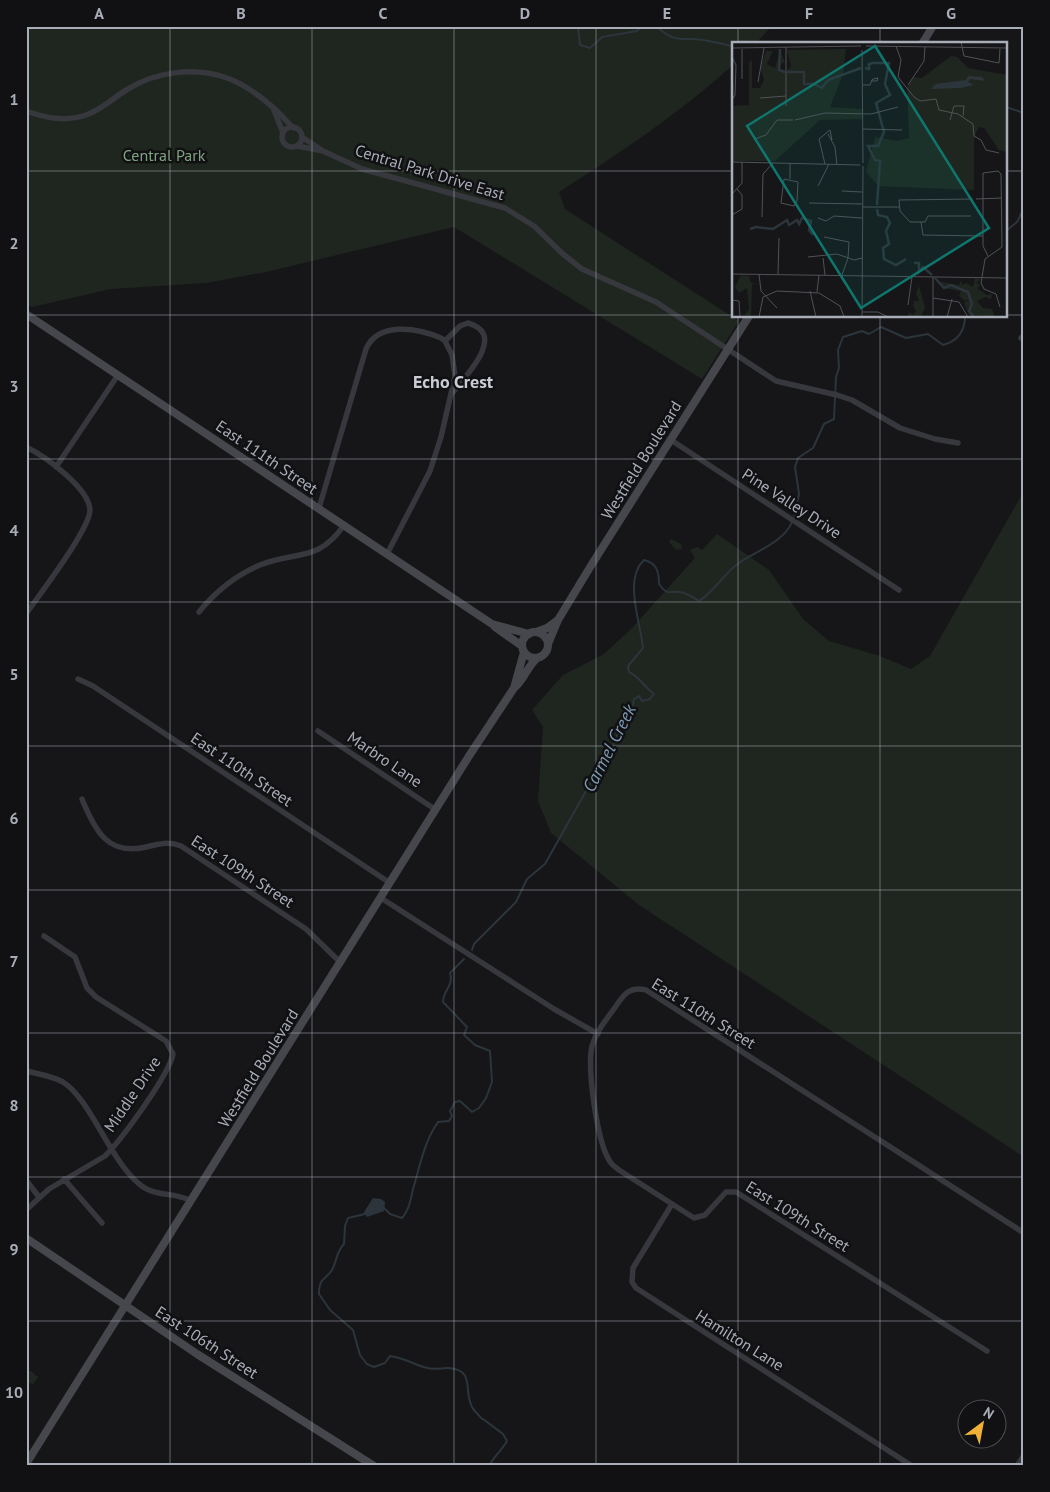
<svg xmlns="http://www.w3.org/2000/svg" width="1050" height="1492" font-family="'PT Sans',sans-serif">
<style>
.green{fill:#1e261f}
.water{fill:#2c353c}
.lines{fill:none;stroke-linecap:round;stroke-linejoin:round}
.stream{stroke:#2c353c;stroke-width:2}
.street{stroke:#37383d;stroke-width:5.5}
.secondary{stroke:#45474d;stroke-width:8}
.grid{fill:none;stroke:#a8adb8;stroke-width:1;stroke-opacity:0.55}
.labels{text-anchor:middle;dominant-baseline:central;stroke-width:5;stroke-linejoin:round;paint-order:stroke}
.park-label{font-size:16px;fill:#7fa381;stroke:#111113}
.street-label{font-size:16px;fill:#a8adb8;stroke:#111113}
.neighbourhood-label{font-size:18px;font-weight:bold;fill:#c9ccd4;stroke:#111113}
.water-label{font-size:18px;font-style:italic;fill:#7f9bb3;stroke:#111113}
.inset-river{fill:none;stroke:#2c353c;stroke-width:2.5}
.inset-road{fill:none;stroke:#505258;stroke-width:1}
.view{fill:#0f766e;fill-opacity:0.15;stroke:#0f766e;stroke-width:2.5}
.inset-edge{fill:none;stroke:#a8adb8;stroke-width:2.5}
.neatline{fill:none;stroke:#a8adb8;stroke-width:2}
.grid-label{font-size:16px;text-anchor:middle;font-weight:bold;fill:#a8adb8}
</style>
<rect width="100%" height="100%" fill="#161618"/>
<path class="green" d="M26,26H772L755,44H734V64C680,113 620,153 559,192L565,209L739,321L702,379L454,227L266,272L206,283L111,289L32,307L26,304Z
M1024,491V1157L639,905L551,833L538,801L543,727L532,710L563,675L604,654L632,628L695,558L690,550L697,547L702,550L717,534L769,570L804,620L829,641L880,656L911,669L930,656Z
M671,539L681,544L682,549L676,550L669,542Z
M26,1371H31L38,1377L33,1384L26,1382Z"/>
<path class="water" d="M373,1198L381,1199L385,1202L384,1211L367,1217L364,1212Z"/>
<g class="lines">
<path class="stream" d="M578,26L580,45L590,48L602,37L637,31L642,26
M656,26C676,44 680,37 703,40C713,42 724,44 734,47
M1006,107L1024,113
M1006,231L1017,222L1024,208
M794,518L799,494L795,467L798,458L813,448L824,424L834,419L836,377L839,368L838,350L843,337L862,331L869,334L881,327L906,338L928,334L943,345C958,341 965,332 965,316
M26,793V796
M26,811V817
M472,950L474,944L516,902L527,879L545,864L595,775L613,747L627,708L633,705L634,699L639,696L642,701L650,699L654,694C644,687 641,678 629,672L628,666L643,648C641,624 623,579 644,560C657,563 659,572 659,584C668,596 668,591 680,592C685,592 694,598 699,601C715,591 724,573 739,563C756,551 784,542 792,522
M383,1207L390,1214L402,1218C409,1210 411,1199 413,1189C420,1166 424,1142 438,1122L449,1121L452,1116L450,1111L455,1102L460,1101L472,1112L479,1108L486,1098L492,1082L490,1051L475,1045L464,1035L467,1027L443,1002C443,990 454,986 450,973L464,959
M365,1214L348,1218L345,1226L344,1244C336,1252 337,1261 332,1270C325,1281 319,1277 319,1294L330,1310L353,1330L360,1355L367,1364L374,1367L385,1363L390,1356C415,1360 420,1372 447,1368
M448,1368C476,1370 463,1390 472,1407C474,1411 479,1415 482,1419
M483,1419L503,1434L507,1441C502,1450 494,1456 489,1466"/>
<path class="street" d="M274,110L283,133
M26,111C46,118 65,122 86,115C102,110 114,97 128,89C157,71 195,67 227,78C247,85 263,98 278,112C284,117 287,123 294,128
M282 137a10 10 0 1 1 20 0a10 10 0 1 1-20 0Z
M302,137L323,151L362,169L505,208L534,226L563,254L582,269L656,302L776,381L837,395L852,400L900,428L935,439L958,443
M297,146L323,151
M1021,338L1024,335
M445,341L460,326L468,323C508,334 465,377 453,392
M671,440L899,590
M26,447C45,456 89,488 90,510C90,529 39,595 26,614
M56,467L118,375
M319,508L366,349C378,321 418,328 441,338L445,341L452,355L455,376L441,437L430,471L387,554
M199,612C216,591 234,576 260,565C296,551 319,562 344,525
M78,679L93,686L390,883
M318,731L436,810
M82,799C95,831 108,856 146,847C158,844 169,841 181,846L306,929L340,962
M381,898L554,1009L598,1034
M26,1071C38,1074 52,1076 63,1082C91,1100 109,1158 138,1183C154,1198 174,1191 191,1201
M64,1179L102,1223
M26,1180L39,1197
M672,1204L633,1268L632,1282L636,1288L912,1466
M26,1210L49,1189L105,1156C122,1139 169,1075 173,1054L166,1041L96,997L87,988L75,957L44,936
M987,1351L736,1192H726L705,1215L694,1218L619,1170C617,1168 613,1166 611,1163C597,1145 587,1068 592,1046C596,1031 607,1019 616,1006C624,994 630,986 646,990L1024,1233
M1017,1466L1024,1455"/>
<path class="secondary" d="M922,44L933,26
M26,314L492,624L529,634
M495,627L522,646
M522 645a13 13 0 1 1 26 0a13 13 0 1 1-26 0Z
M536,632L547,628L558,620
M548,644L558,620L592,564L749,316
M514,688L524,652
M26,1238L197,1354L374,1466
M26,1464L469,756L514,688C524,680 527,667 537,658"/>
</g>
<path class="grid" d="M170,26V1466M312,26V1466M454,26V1466M596,26V1466M738,26V44M880,26V44M26,171H734M1006,171H1024M26,315H734M1006,315H1024M738,316V1466M880,316V1466M26,459H1024M26,602H1024M26,746H1024M26,890H1024M26,1033H1024M26,1177H1024M26,1321H1024"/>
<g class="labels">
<g class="park-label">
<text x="164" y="155">Central Park</text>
</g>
<g class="street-label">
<text transform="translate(430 172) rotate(17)">Central Park Drive East</text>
<text transform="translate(267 457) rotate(34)">East 111th Street</text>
<text transform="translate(641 460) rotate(-58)">Westfield Boulevard</text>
<text transform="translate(792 503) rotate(33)">Pine Valley Drive</text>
<text transform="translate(385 759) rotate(34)">Marbro Lane</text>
<text transform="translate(242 769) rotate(34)">East 110th Street</text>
<text transform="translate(243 871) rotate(33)">East 109th Street</text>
<text transform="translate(704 1013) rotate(32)">East 110th Street</text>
<text transform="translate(258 1068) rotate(-58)">Westfield Boulevard</text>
<text transform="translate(132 1094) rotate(-56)">Middle Drive</text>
<text transform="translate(798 1216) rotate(32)">East 109th Street</text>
<text transform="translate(740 1340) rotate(32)">Hamilton Lane</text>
<text transform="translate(207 1342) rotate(33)">East 106th Street</text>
</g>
<g class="neighbourhood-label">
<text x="453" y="381">Echo Crest</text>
</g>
<g class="water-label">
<text transform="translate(609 748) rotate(-63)">Carmel Creek</text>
</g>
</g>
<g transform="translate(732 42)">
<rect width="275" height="275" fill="#161618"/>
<path d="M114,7L111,32L98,65L130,67V77L88,78L43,119H0V64L17,63V21L20,18V46H28L32,38L28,25L34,9H41L35,22L43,26L48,9L53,20L49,22L48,28L53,31L59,24L55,8ZM219,14L225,15L236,26L275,33V110L267,108L252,86L247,85L242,95V148L146,144L134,130L143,95L165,99L177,96L175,45L182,35L190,36ZM9,233L17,234L19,241H25L20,242L19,275L12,273L17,267L15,246L7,251L3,245ZM243,236L248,237L245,241L249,244L245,246L255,253L260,252L259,257L253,255L245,259L251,266L260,267L263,275L237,273L232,261L238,257L233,259L227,254L229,249L211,246L204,239L227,243L229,238L230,243L234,241L241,245ZM187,244L193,265L189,275H176L177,270L181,273L184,269L181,263L182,259H187L184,251Z" fill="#1e261f"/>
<path d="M236,34L250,35L253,39L238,37L236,40L242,43L229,46L199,47L204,42L234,38Z" fill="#2c353c"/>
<path class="inset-river" d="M48,7L47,28L53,30M133,26L137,27V22L141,21H157L153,42L158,53L144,61L152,90L146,104H136L143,118L148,119L145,163M55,30H72V42H82L90,46L96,38L129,26M145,167L146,173L155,175L158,181L154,189L157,202L151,206L152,217L164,223L174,217M18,187L24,185L41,187L55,178L57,183L65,178L67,182L70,176L79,179L77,188L81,193M182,221H187V230L191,225L200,233M203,236L212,246L219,243L236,250L240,262L237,269L242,275"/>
<path class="inset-road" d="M229,0L232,14L267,21L268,7M134,4L275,6M164,4L169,18L166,35L182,55L188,59L204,57L207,68L226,72L241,82L242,94L249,98L254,108L267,111M54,5V64M0,6L129,4M130,8L131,121M0,15L4,23L3,53L0,58M10,37V7M26,40L32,6M131,43H138L140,38L141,37L146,36L145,39H139M176,43L192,19L193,5M28,56L54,54M63,78L93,71L139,72L166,65M218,78L222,64H232L231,74M131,87L170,88M96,92L103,105L105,123M23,97L34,93L45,78H61M0,120L128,123M93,122L87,97L98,88L100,98M52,137L66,140L65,159L62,164L49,161ZM58,137V121M86,144L97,122M110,149L130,150M0,152L10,141V120M244,157L270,156M77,161L130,162M131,165H167M0,173L10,167V153L5,147M239,174H196L193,180H178L168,169L167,158L241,157M30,175L31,132L41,121M86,176L94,179L102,174L130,176M189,180L191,193L251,194M92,195L117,200L116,216L110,233M256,214L251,204V131L266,129L269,132L270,205L253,217L249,241L252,247L264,252L268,265M76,215L105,212L122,218L130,216M91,216L93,233M0,232L275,236M27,232L29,249L45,266M46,232L47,196M78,249L84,275M85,250L87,233M201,256L227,260L236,275M0,258L7,259L8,275M176,263L180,235M130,270H146L156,275M27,275L31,255L45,249L87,251L108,264L112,275M130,275L131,124M201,275V235M215,275L220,257"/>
<path class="view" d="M143,4L257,186L129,266L15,84Z"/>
<rect width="275" height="275" class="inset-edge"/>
</g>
<rect width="1050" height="1492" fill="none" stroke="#111113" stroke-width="55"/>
<g transform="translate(982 1424) rotate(32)"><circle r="24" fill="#111113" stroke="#4d4f55"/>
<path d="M0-4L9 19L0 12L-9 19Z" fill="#f2b134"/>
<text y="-8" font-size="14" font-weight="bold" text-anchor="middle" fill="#a8adb8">N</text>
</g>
<rect x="28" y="28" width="994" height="1436" class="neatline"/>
<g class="grid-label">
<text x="99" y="19">A</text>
<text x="241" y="19">B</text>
<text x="383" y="19">C</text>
<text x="525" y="19">D</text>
<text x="667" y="19">E</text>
<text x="809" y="19">F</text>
<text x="951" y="19">G</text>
<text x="14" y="105">1</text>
<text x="14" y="249">2</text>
<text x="14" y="392">3</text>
<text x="14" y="536">4</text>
<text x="14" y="680">5</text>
<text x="14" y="824">6</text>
<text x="14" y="967">7</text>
<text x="14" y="1111">8</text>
<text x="14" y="1255">9</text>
<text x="14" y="1398">10</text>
</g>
</svg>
